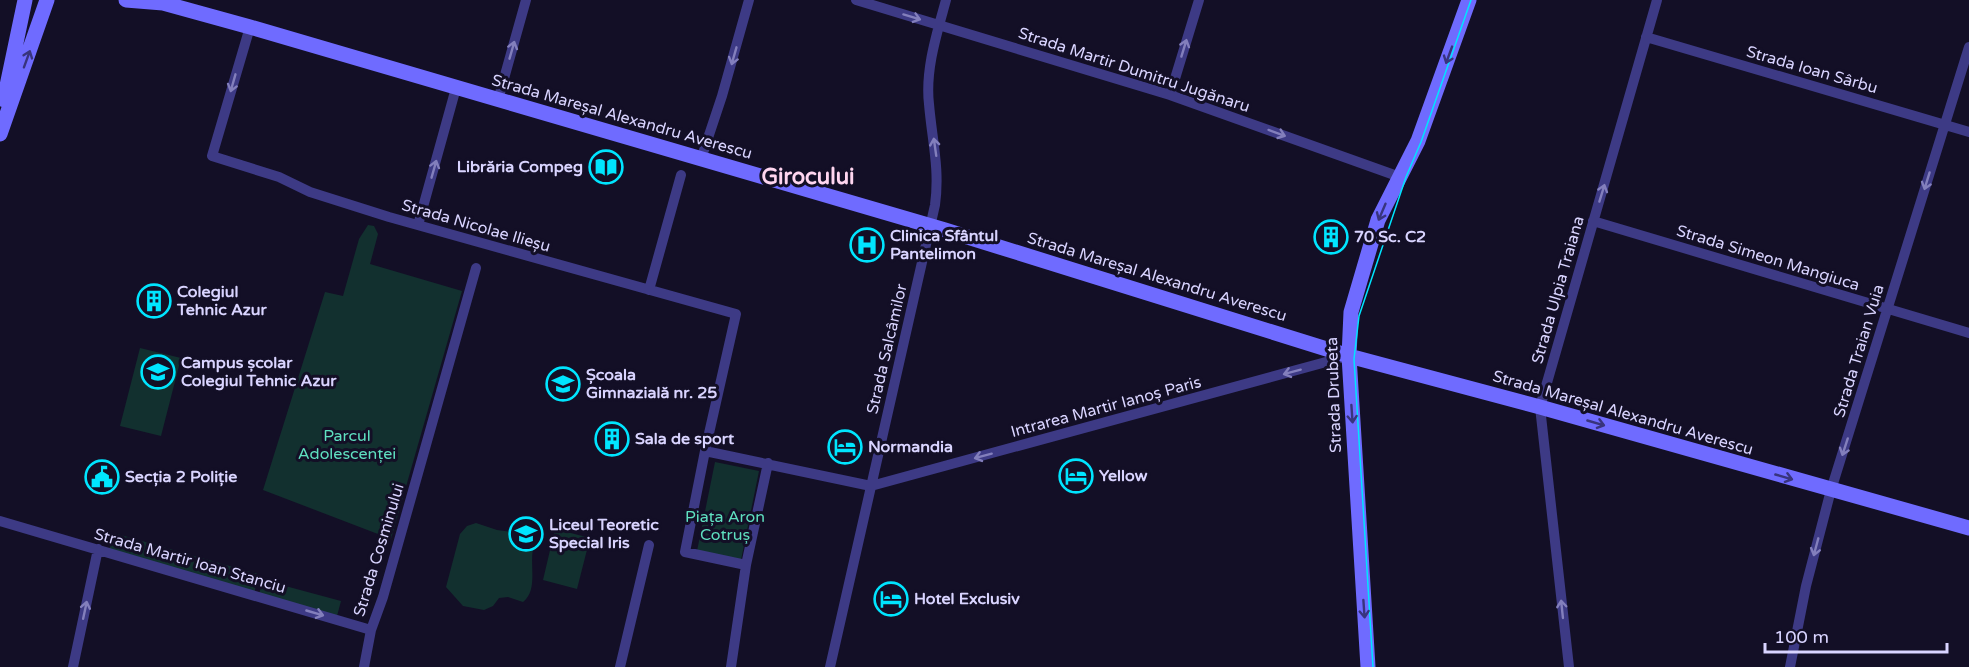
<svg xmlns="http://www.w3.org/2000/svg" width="1969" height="667" font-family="'Varela Round',sans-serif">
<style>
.green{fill:#12302f}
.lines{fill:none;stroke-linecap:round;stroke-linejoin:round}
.street{stroke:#3d3a85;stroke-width:10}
.secondary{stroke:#6f6bff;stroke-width:15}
.tram{stroke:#00e5ff;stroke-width:1.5}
.oneway{stroke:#837fbc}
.oneway2{stroke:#38347d}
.labels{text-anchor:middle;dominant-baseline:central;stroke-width:6;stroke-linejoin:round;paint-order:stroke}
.street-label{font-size:16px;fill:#d9d4ff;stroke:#130f26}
.poi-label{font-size:16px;font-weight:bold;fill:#d9d4ff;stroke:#130f26;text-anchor:start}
.park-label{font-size:16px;fill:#5fe0c0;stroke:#130f26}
.district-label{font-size:22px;font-weight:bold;fill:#ffd6f0;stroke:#130f26}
</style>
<rect width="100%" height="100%" fill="#130f26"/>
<path class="green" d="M368,225L374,226L378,234L370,264L462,291L391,539L263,490L325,292L343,296L359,239Z
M140,348L181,358L161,436L120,426Z
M715,462L759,471L741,560L697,551Z
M476,523L497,530L526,534L535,542C527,561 540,588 523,602L508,597L499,598L493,606L484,610L463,606L446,587L460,534L467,526Z
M555,529L590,538L577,589L543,580Z
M114,533L258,574L254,595L108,553Z
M263,580L341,601L337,616L259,594Z"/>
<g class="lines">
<path class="street" d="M856,0L1170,95L1400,177
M250,27L212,156L279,177L310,192L389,217L736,314L705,451
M1646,37L1969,132
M1170,95L1199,0
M498,100L526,0
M701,159L722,96L749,0
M1593,221L1969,333
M418,225L456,88
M649,290L681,175
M0,521L371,630
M746,565L685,552L705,451L871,486L1348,356
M73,667L98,549
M364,667L371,630L383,597L476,268
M620,667L649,545
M731,667L746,565L768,463
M830,667L935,205C940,169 932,140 929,104C925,70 937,33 946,0
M1569,667L1540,407L1657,0
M1790,667L1806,586L1831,490L1969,47"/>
<path class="secondary" d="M126,0L163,3L250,27L945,230L1349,356L1540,407L1969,528
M4,100L25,0
M0,134L47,0
M1368,667L1349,356L1351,312L1378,220L1418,141L1469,0"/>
<path class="tram" d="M1373,667L1354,359L1359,316L1406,177L1421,142L1471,0"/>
</g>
<defs><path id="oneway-shaft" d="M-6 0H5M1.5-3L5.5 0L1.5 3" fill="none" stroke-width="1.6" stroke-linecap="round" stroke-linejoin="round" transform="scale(1.5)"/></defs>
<g class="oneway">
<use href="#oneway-shaft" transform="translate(912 17) rotate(17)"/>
<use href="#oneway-shaft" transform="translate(1184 48) rotate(-73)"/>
<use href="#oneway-shaft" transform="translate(512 50) rotate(-74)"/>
<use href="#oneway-shaft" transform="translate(734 56) rotate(106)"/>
<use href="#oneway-shaft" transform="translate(233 83) rotate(106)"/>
<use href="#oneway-shaft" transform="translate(1277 133) rotate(20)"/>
<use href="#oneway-shaft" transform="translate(935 147) rotate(-98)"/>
<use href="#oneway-shaft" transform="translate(434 169) rotate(-74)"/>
<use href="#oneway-shaft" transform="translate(1927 181) rotate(107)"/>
<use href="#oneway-shaft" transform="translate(1602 193) rotate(-73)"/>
<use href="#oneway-shaft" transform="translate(1292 372) rotate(165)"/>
<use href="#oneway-shaft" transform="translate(1845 447) rotate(108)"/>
<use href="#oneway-shaft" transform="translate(983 456) rotate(165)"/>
<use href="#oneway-shaft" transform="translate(1816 547) rotate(105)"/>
<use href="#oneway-shaft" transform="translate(1562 609) rotate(-96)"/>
<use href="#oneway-shaft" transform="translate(85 610) rotate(-78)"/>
<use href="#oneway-shaft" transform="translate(315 613) rotate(16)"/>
</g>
<g class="oneway2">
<use href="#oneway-shaft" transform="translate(1449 55) rotate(110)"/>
<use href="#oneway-shaft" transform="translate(27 59) rotate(-70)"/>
<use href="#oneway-shaft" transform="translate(1382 212) rotate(113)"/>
<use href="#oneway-shaft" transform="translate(1352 414) rotate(86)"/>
<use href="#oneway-shaft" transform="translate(1596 423) rotate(16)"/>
<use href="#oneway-shaft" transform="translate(1784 477) rotate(16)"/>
<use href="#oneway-shaft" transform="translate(1364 609) rotate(86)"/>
</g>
<defs>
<symbol id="library-ring" viewBox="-11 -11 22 22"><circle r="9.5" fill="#130f26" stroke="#00e5ff" stroke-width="1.5"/><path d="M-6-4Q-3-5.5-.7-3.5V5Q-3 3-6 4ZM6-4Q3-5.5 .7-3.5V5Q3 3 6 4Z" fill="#00e5ff"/></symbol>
<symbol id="building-ring" viewBox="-11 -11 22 22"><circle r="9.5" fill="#130f26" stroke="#00e5ff" stroke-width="1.5"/><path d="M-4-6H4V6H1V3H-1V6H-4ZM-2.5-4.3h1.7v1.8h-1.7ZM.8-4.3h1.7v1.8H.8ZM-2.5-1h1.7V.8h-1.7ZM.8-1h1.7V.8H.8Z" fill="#00e5ff"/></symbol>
<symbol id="hospital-ring" viewBox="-11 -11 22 22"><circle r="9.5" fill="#130f26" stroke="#00e5ff" stroke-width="1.5"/><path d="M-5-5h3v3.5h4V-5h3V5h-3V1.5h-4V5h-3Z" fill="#00e5ff"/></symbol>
<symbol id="school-ring" viewBox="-11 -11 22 22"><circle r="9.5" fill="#130f26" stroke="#00e5ff" stroke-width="1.5"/><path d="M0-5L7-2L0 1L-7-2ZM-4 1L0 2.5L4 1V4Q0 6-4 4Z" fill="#00e5ff"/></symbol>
<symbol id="hotel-ring" viewBox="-11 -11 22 22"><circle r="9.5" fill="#130f26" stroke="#00e5ff" stroke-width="1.5"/><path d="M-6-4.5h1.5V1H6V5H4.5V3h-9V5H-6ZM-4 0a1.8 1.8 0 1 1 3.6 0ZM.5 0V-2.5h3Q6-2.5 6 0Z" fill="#00e5ff"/></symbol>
<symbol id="civic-ring" viewBox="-11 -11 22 22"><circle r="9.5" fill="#130f26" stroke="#00e5ff" stroke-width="1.5"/><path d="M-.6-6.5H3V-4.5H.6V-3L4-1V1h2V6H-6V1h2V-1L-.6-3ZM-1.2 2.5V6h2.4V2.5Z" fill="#00e5ff"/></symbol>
</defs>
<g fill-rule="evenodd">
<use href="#library-ring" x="587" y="148" width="38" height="38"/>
<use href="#building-ring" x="1312" y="218" width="38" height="38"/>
<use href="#hospital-ring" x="848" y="226" width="38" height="38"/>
<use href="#building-ring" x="135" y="282" width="38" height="38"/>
<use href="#school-ring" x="139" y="353" width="38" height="38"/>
<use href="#school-ring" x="544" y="365" width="38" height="38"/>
<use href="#building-ring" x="593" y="420" width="38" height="38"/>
<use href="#hotel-ring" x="826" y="428" width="38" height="38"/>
<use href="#hotel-ring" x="1057" y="457" width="38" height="38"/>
<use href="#civic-ring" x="83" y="458" width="38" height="38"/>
<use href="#school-ring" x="507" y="515" width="38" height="38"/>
<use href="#hotel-ring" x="872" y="580" width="38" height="38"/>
</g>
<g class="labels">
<g class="street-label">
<text transform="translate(1134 70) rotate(18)">Strada Martir Dumitru Jugănaru</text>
<text transform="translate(1812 70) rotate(16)">Strada Ioan Sârbu</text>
<text transform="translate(622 117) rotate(16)">Strada Mareșal Alexandru Averescu</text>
<text transform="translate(476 226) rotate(16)">Strada Nicolae Ilieșu</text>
<text transform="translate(1768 258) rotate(17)">Strada Simeon Mangiuca</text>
<text transform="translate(1157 277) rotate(17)">Strada Mareșal Alexandru Averescu</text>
<text transform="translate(1558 290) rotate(-74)">Strada Ulpia Traiana</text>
<text transform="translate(887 349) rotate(-77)">Strada Salcâmilor</text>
<text transform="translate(1859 351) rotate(-73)">Strada Traian Vuia</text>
<text transform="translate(1334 395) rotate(-92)">Strada Drubeta</text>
<text transform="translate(1106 407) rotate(-15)">Intrarea Martir Ianoș Paris</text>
<text transform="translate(1623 413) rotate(16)">Strada Mareșal Alexandru Averescu</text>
<text transform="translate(379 550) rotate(-73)">Strada Cosminului</text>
<text transform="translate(190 561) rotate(16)">Strada Martir Ioan Stanciu</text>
</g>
<g class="poi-label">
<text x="583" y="167" text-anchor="end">Librăria Compeg</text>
<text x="890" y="236">Clinica Sfântul<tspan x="890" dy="18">Pantelimon</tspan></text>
<text x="1354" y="237">70 Sc. C2</text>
<text x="177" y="292">Colegiul<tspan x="177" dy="18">Tehnic Azur</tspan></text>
<text x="181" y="363">Campus școlar<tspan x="181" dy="18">Colegiul Tehnic Azur</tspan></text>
<text x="586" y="375">Școala<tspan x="586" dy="18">Gimnazială nr. 25</tspan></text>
<text x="635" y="439">Sala de sport</text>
<text x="868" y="447">Normandia</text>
<text x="1099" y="476">Yellow</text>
<text x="125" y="477">Secția 2 Poliție</text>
<text x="549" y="525">Liceul Teoretic<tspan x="549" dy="18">Special Iris</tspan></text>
<text x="914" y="599">Hotel Exclusiv</text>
</g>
<g class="park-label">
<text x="347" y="436">Parcul<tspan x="347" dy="18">Adolescenței</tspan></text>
<text x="725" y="517">Piața Aron<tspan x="725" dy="18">Cotruș</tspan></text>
</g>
<g class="district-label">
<text x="808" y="177">Girocului</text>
</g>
</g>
<path d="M1765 643v9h182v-9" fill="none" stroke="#d9d4ff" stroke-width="3"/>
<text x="1774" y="643" font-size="18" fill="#d9d4ff" stroke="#130f26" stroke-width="4.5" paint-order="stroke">100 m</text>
</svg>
